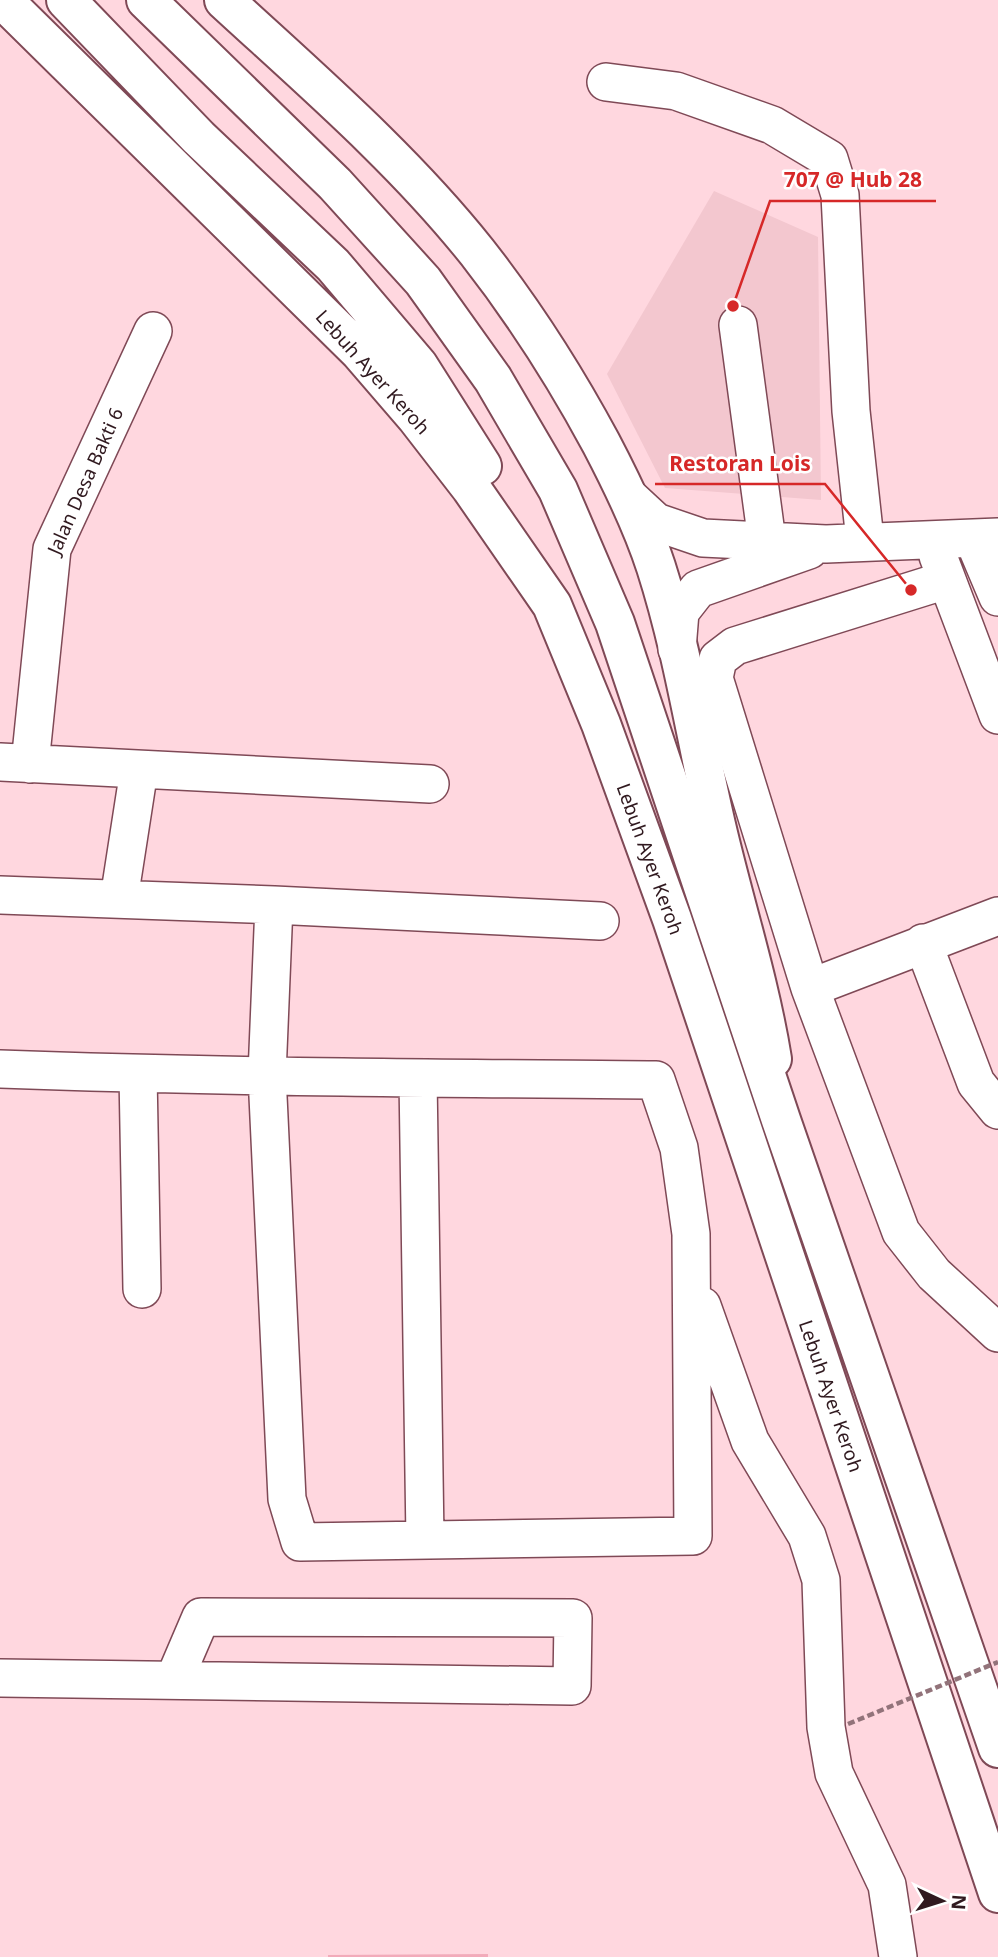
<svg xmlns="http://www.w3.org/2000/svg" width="998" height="1957" font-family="'Noto Sans',sans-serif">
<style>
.built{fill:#f3c7cf}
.green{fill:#f2abba}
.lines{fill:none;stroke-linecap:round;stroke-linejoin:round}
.minor-casing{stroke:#7f4956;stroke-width:40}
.major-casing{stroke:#7f4956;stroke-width:42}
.highway-casing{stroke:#7f4956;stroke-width:42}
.minor{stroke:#fff;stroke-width:37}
.major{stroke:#fff;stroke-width:38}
.highway{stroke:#fff;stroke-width:38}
.path-bridge{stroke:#92737a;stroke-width:4.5;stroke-dasharray:7 3.5;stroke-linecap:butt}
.labels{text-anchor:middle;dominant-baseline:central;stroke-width:5;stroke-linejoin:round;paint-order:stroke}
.street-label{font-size:19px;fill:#30191f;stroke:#fff}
.leader{fill:none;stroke:#d62828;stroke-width:2.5}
.callout-dot{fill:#d62828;stroke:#fff;stroke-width:2.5}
.callout-label{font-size:21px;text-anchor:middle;font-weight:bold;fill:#d62828;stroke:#fff;stroke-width:5;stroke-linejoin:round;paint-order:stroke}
</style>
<rect width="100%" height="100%" fill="#ffd7df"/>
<path class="built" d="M714,191L818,237L821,500L665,488L607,374Z"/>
<path class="green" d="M488,1954V1957H328V1955Z"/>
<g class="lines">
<defs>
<path id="minor" d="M606,82L676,91L772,125L829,159L840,195L851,411L865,540
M738,325L767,541
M629,497L656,522L703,538L826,544L998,537
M973,538L998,597
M938,556L998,715
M946,580L735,646L718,659L714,678L810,988L901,1232L934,1274L998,1333
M677,649L680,612L698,589L809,550
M0,762L430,784
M30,764L52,549L153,331
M0,895L274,905
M119,899L139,770
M923,943L976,1083L998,1110
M810,988L998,916
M0,1069C219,1077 437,1078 656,1080L679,1148L691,1234L693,1536L300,1542L287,1499L267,1075L274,905L600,921
M138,1074L142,1289
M418,1078L425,1540
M702,1306L750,1441L807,1536L821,1580L826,1727L834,1773L887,1885L898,1957
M0,1678L572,1686L573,1618L201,1617L174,1680"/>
<path id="major" d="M224,0C311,80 403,159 477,252C524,312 565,376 601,443C622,483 642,524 656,567C683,651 696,739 716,825C734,903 759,979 772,1059"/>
<path id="highway" d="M3,0L360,352L416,417L471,488L552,605L601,724L672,919L998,1893
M66,0L199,138L333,265L418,365L482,466
M146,0L335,184L423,281L493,379L558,490L615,623L781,1120L998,1748"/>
</defs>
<use href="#minor" class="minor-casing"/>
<use href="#major" class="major-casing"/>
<use href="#highway" class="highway-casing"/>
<use href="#minor" class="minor"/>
<use href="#major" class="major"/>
<use href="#highway" class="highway"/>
<path class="path-bridge" d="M848,1724L998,1662"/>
</g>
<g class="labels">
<g class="street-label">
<text transform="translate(373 372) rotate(48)">Lebuh Ayer Keroh</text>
<text transform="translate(85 481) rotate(-66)">Jalan Desa Bakti 6</text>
<text transform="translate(650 859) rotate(70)">Lebuh Ayer Keroh</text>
<text transform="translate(831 1396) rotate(71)">Lebuh Ayer Keroh</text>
</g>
</g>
<path class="leader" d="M733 306L770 201H936M911 590L825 484H655"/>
<g class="callout-dot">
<circle cx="733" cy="306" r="7"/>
<circle cx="911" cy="590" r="7"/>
</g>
<g class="callout-label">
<text x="853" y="187">707 @ Hub 28</text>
<text x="740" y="471">Restoran Lois</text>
</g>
<g transform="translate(942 1901) rotate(94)" stroke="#ffffff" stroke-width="5" paint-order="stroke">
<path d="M0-5L12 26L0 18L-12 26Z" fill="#30191f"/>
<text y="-10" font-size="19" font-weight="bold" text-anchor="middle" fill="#30191f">N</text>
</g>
</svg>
